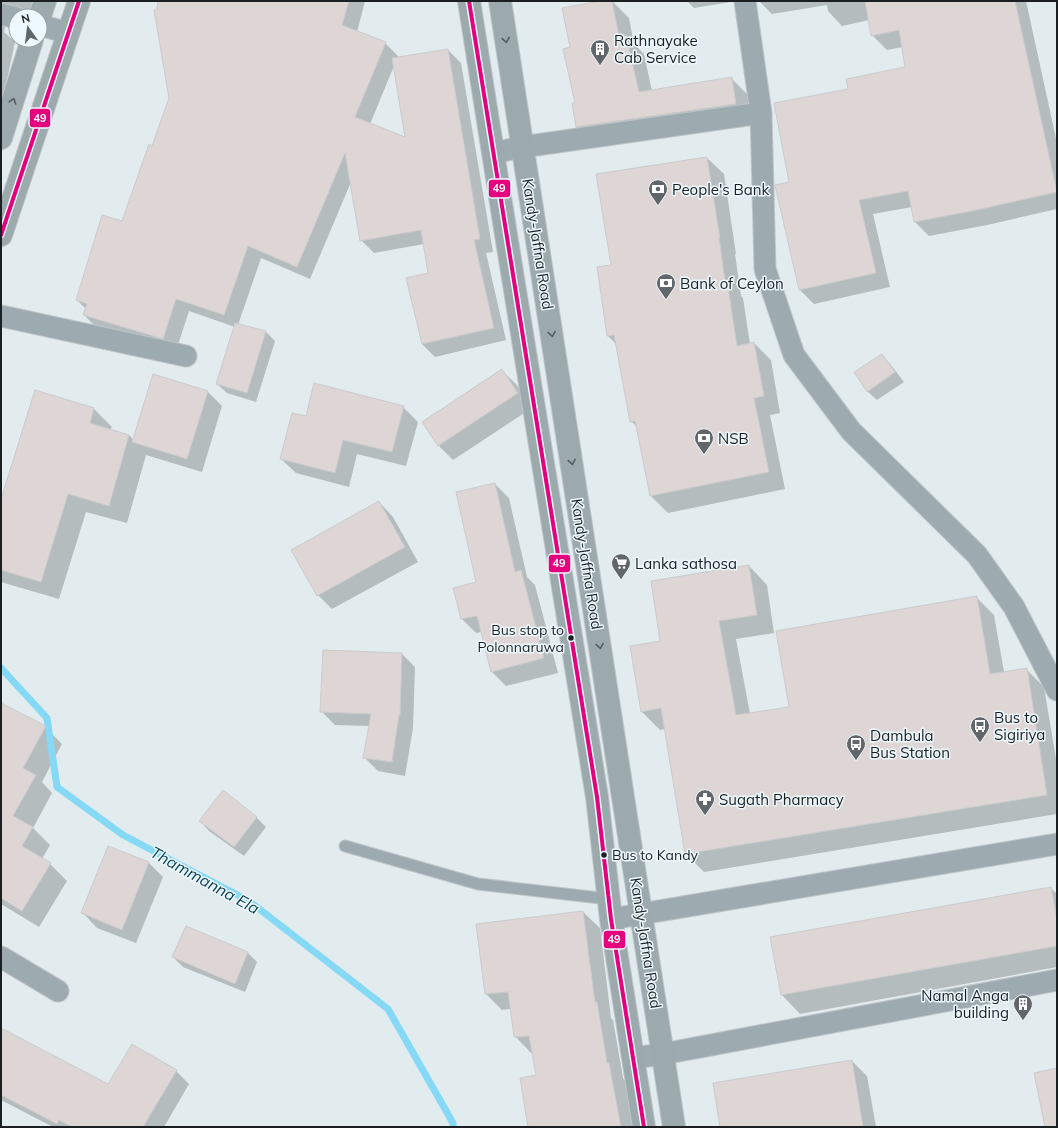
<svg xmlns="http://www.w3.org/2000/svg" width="1058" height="1128" font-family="Mulish,sans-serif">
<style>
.shadow{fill:#0003;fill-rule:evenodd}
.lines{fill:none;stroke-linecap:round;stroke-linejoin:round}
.stream{stroke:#85d9f5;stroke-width:7}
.building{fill:#ddd6d5;stroke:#cacbcc}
.lane-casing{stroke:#bfc5c8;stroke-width:13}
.street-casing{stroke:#bfc5c8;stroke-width:23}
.highway-casing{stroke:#bfc5c8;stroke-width:24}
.lane{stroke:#9daab0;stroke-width:11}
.street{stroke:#9daab0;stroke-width:21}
.highway{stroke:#9ca9ad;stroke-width:22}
.bus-1-casing{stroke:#edf9fe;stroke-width:7}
.bus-1{stroke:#e5007d;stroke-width:4}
.oneway{stroke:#545d60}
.bus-dot{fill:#1a1f21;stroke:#edf9fe;stroke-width:1.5}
.labels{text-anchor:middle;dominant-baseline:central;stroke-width:3;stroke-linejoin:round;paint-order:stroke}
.bus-label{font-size:14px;fill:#1a1f21;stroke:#edf9fe;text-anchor:end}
.poi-label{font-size:15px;fill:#1a1f21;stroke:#edf9fe;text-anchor:start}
.street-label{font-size:15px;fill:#1a1f21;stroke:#edf9fe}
.water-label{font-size:16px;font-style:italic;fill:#093f4e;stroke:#edf9fe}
.line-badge{stroke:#edf9fe;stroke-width:1.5}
.badge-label{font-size:11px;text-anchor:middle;font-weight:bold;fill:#fff}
</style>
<rect width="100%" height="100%" fill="#e2ebee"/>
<path class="shadow" d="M1,1H41L36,16H16L8,21L5,26L4,32L15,42L2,103Z
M184,1H365L357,32L385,43L398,56V58L448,50L461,63L493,252L486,253L506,340L435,357L422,344L429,274L424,244L374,253L361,240L351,182L310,279L261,258L238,325L266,332L275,341L256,402L227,393L217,384L235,327L189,311L176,351L97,328L84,315L86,309L77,300L123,222L153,147L170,98ZM394,66L407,139L370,124Z
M606,1H612L629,18L634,44L644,54L652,91L731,78L749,96L754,122L595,145L577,127L572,48Z
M687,1H730L731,2L694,8Z
M759,1H1026L1057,143V209L987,225L929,236L915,222L912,207L873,214L890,287L814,304L800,290L776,186L790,183L850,90L907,68L903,47L887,50L872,35L869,20L842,26L828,11L827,5L772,14Z
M707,158L724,174L736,254H735L741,296L743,298L750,344L754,343L771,360L780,413L770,415L785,489L668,513L651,496L637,427L631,421L616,344L608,336L612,266L598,174Z
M882,355L891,365L904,382L877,400L867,391Z
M501,370L516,384L532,408L453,460L439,446L423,422Z
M153,376L208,392L222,406L202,472L146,455L127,523L86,512L59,599L1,582V503L94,409L112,427L110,430L129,435L134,440Z
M403,407L418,422L406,466L357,454L349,487L296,473L281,459L306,418Z
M495,484L509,498L527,577L535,585L558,673L506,686L492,672L482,632L476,633L462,619L454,588L477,582Z
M379,502L393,517L418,562L332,609L318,595Z
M749,566L767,585L774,633L736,639L750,714L790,707L976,597L994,615L1004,672L1026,669L1044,687L1057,765V814L704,872L686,854L666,729L660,730L642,712L662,642Z
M402,654L415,667L413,728L405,776L378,771L365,758L370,726L335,725L321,711Z
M1,704L45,727L62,744L42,782L52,793L33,828L50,845L42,859L50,864L67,881L39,927L1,904Z
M223,791L257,818L266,827L244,856L209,831L200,821Z
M109,848L149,863L163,877L136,943L97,928L83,913Z
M1051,888L1057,894V967L800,1014L782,995Z
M583,912L600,928L611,1018L613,1020L623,1078L625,1081L634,1127H529L537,1076L533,1053H531L515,1036L511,1009L502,1010L486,994L477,925Z
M186,927L248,953L257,962L245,992L183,967L173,957Z
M1,1029L108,1086L133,1045L176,1071L189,1084L164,1127H53L1,1100Z
M852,1061L867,1076L876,1127H721Z"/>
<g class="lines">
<path class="stream" d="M1,668L47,718L57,787L123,835L249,901L388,1009L453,1123V1127"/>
</g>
<path class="building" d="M158,1H349L342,25L386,42L355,117L405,137L392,58L448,49L480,239L474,240L494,328L422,344L406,278L428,273L421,230L360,241L345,153L297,267L248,246L224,315L176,299L163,339L83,315L87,304L76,300L102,215L122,221L149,144L152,146L169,98L154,10L157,9Z
M600,1H612L619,36L626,35L639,92L732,77L736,104L576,127L572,103H575L563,49L570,47L562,8Z
M865,1H1015L1057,192L972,211L914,222L908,191L859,200L876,273L799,290L775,185L789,182L774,103L848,89L846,79L905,67L899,30L871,36Z
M707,157L720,238H719L725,280H727L737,346L754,342L764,396L754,398L769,472L650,496L635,421L630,422L614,335L607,336L597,267L611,265L596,174Z
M235,323L266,331L247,393L216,384Z
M882,354L895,372L867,392L854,372Z
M502,369L518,393L438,446L422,422Z
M153,374L208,391L187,459L132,442Z
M314,383L404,406L392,452L343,440L335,473L280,459L292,413L306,416Z
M35,390L94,408L90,423L129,435L109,506L68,494L41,582L1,570V499Z
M495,483L515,572L521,570L544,658L491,672L477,616L461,619L453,588L476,582L456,492Z
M379,501L405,547L317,596L291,550Z
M749,565L757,615L719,621L736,715L789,707L776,631L977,596L990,674L1027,668L1047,795L685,854L661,708L641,712L630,646L660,641L651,581Z
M323,650L402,653L400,715H399L392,762L363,758L371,714L320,712Z
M1,703L46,726L23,768L36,775L13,816L33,827L22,846L51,863L22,911L1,898Z
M223,790L257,817L234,847L199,821Z
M108,846L149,862L122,930L81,913Z
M1051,887L1057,919V946L781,995L770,937Z
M583,911L595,1002H597L607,1063H609L621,1127H528L520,1078L536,1075L529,1036L514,1037L508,992L485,994L476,924Z
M186,926L248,952L235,984L172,957Z
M1,1028L108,1084L132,1044L177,1070L143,1127H72L59,1120L57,1124L1,1095Z
M852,1060L863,1127H720L713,1083Z
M1057,1068V1127H1045L1034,1073Z"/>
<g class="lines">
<defs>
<path id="lane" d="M345,846L478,884L609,899"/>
<path id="street" d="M745,1L761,113L765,269L794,355L851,431L977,555L1014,607L1057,690
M1,14L16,18
M40,25L68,33
M493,153L522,147L761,113
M1,316L186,356
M611,919L1057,844
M1,957L58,991
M633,1058L663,1054L1057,980"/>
<path id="highway" d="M469,1L507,241L597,797L611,919L644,1127
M500,1L674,1127
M40,16L45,1
M1,138L32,40
M1,235L79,1"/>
</defs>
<use href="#lane" class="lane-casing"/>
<use href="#street" class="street-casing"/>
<use href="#highway" class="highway-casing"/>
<use href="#lane" class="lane"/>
<use href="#street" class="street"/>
<use href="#highway" class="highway"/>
<defs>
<path id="bus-1" d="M469,1L597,797L611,919L644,1127
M1,235L79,1"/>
</defs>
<use href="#bus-1" class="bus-1-casing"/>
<use href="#bus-1" class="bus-1"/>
</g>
<defs><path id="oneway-chevron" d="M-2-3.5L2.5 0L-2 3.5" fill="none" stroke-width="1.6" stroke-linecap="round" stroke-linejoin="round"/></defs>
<g class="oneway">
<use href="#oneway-chevron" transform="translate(506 40) rotate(81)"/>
<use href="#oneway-chevron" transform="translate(13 101) rotate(-73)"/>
<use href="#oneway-chevron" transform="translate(552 334) rotate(81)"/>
<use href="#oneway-chevron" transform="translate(572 462) rotate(81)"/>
<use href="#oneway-chevron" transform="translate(600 646) rotate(81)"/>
</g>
<defs>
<symbol id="building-pin" viewBox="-11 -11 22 30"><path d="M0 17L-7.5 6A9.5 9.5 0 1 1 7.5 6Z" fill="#606669" stroke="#edf9fe"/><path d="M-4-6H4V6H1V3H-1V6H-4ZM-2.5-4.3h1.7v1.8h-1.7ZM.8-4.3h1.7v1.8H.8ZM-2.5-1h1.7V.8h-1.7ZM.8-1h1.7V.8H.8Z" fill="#fff"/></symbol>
<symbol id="bank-pin" viewBox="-11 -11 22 30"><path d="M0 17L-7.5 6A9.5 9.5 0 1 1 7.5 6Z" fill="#606669" stroke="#edf9fe"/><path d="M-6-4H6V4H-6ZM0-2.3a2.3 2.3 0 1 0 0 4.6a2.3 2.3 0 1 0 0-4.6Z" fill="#fff"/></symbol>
<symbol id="supermarket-pin" viewBox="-11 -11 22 30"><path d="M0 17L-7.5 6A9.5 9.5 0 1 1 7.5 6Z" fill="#606669" stroke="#edf9fe"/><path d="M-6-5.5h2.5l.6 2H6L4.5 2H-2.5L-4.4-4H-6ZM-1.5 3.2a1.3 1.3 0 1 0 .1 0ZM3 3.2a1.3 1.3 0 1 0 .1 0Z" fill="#fff"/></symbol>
<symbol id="bus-pin" viewBox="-11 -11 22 30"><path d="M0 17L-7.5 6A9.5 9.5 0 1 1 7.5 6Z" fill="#606669" stroke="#edf9fe"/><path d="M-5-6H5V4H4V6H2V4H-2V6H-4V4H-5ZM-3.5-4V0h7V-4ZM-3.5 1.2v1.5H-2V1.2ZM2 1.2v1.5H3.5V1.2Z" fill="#fff"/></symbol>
<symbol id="pharmacy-pin" viewBox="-11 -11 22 30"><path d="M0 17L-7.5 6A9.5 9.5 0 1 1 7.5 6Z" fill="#606669" stroke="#edf9fe"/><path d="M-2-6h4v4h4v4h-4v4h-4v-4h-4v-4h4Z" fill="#fff"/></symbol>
</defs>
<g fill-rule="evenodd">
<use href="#building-pin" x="589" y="38" width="22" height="30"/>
<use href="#bank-pin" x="647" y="178" width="22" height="30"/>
<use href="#bank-pin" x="655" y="272" width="22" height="30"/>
<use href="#bank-pin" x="693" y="427" width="22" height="30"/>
<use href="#supermarket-pin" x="610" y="552" width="22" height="30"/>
<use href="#bus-pin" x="969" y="715" width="22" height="30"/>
<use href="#bus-pin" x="845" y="733" width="22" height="30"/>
<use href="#pharmacy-pin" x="694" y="788" width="22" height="30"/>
<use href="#building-pin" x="1012" y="993" width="22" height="30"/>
</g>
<g class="bus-dot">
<circle cx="571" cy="638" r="3.5"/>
<circle cx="604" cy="855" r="3.5"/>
</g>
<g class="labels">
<g class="bus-label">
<text x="564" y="630">Bus stop to<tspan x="564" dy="17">Polonnaruwa</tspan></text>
<text x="612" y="855" text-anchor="start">Bus to Kandy</text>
</g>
<g class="poi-label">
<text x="614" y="40">Rathnayake<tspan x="614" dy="17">Cab Service</tspan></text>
<text x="672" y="189">People's Bank</text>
<text x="680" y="283">Bank of Ceylon</text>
<text x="718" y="438">NSB</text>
<text x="635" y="563">Lanka sathosa</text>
<text x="994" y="717">Bus to<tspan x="994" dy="17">Sigiriya</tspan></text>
<text x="870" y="735">Dambula<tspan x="870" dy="17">Bus Station</tspan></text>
<text x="719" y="799">Sugath Pharmacy</text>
<text x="1009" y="995" text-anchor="end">Namal Anga<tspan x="1009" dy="17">building</tspan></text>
</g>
<g class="street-label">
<text transform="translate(538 244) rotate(81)">Kandy-Jaffna Road</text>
<text transform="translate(587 564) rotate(81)">Kandy-Jaffna Road</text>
<text transform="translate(646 943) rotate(81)">Kandy-Jaffna Road</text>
</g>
<g class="water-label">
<text transform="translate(205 880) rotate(29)">Thammanna Ela</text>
</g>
</g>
<g class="line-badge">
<rect x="29" y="108" width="22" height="20" rx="4" fill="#e5007d"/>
<rect x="488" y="179" width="23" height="19" rx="4" fill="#e5007d"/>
<rect x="548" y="554" width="23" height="19" rx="4" fill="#e5007d"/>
<rect x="603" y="930" width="23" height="19" rx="4" fill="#e5007d"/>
</g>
<g class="badge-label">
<text x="40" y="122">49</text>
<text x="499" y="192">49</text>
<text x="559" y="567">49</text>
<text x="614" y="943">49</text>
</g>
<rect width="1058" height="1128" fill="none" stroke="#1a1f21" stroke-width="4"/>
<g transform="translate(28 28) rotate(346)"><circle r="19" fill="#edf9fe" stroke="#99a2a6"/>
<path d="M0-3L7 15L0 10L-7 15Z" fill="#606669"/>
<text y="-6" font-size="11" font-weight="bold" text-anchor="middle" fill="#1a1f21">N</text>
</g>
</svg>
